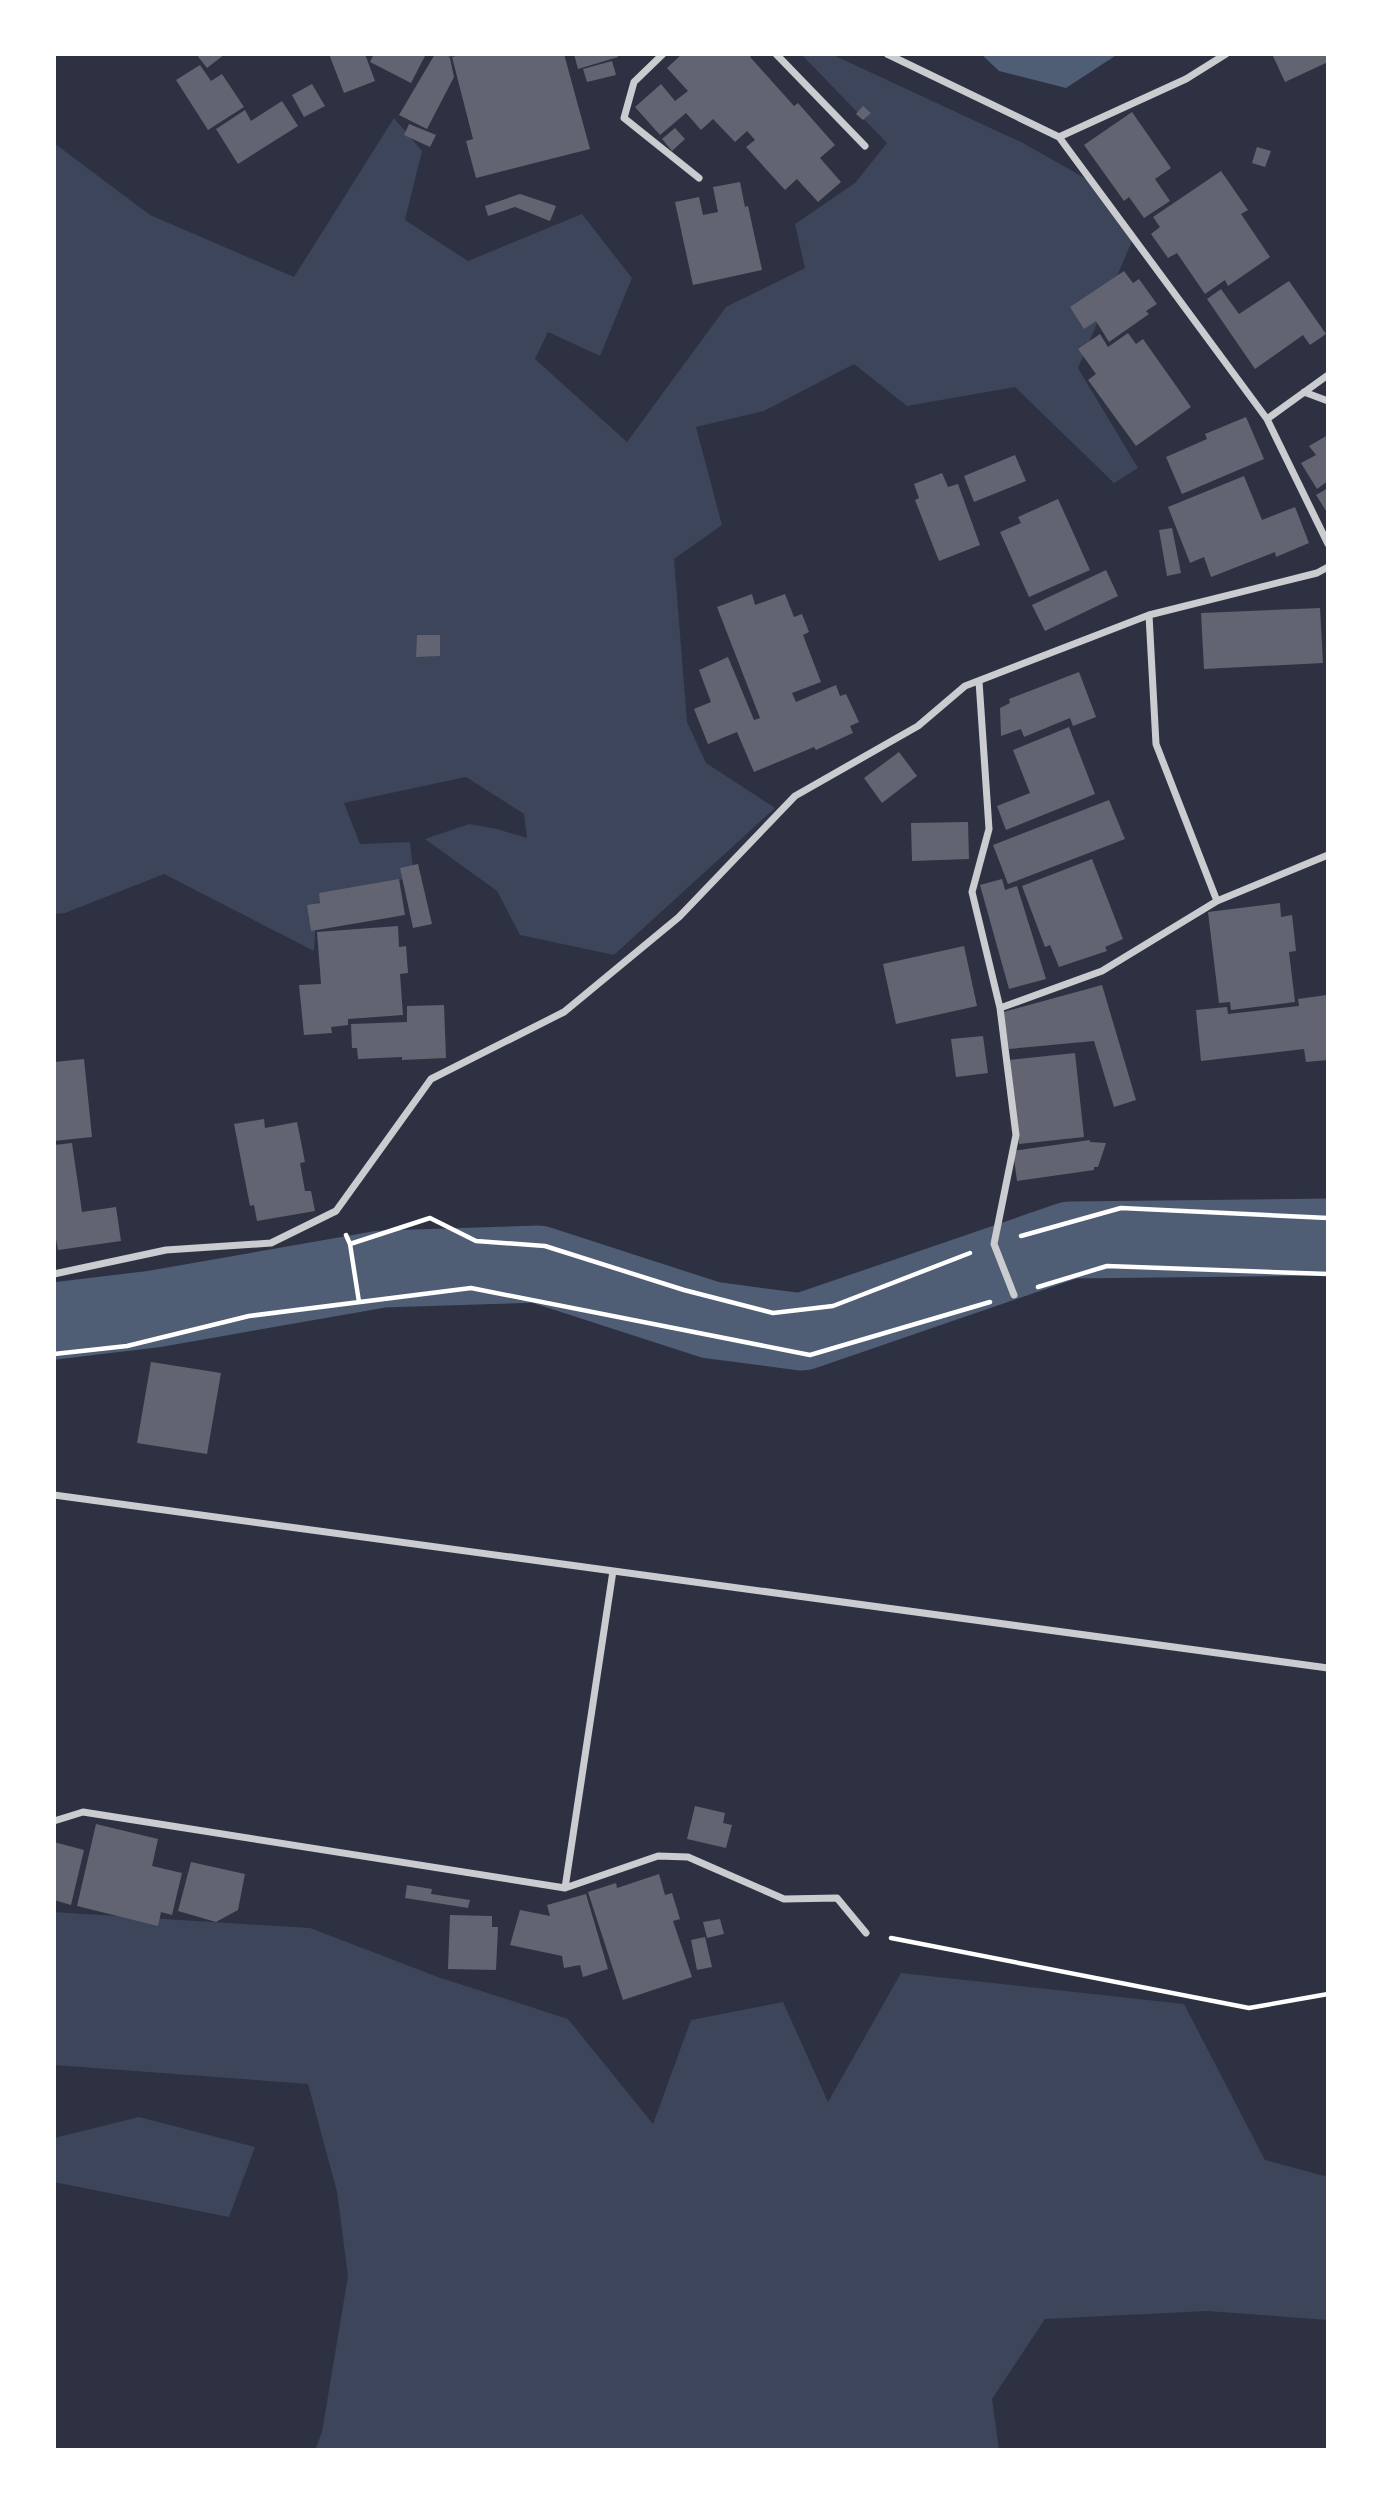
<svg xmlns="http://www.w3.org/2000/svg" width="1382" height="2504" font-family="'Alegreya Sans',sans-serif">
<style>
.green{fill:#3c4559}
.water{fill:#4f5d75}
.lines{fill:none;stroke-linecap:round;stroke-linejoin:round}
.river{stroke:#4f5d75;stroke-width:77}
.building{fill:#626471}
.path{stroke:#fff;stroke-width:4.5}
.minor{stroke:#caccd0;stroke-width:7}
</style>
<rect width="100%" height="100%" fill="#2d3142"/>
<path class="green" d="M801,54H831L1023,143L1088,180L1132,241L1078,368L1138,468L1114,483L1015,387L907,406L854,364L764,411L696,427L722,525L674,559L687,722L706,763L775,808L614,955L520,935L497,891L425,839L469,824L497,829L527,838L524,814L466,777L344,803L360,844L410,842L414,876L317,903L314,951L164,874L65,913L54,914V143L150,215L294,277L394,118L422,151L405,220L468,261L582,214L632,278L600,356L548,332L535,359L627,442L726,307L805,268L795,224L855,183L887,143Z
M54,1912L310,1928L438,1977L568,2019L653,2124L691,2020L783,2002L828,2102L901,1973L1184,2004L1265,2160L1328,2177V2320L1207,2311L1045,2319L992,2399L999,2450H315L322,2432L348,2276L337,2192L308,2084L54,2065Z
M139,2117L255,2147L229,2217L54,2182V2138Z"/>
<path class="water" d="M981,54H1118L1066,88L999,71Z"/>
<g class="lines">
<path class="river" d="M54,1321L154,1309L382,1269L538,1264L711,1320L802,1332L1070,1240L1328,1237"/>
</g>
<path class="building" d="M196,54H225L207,68Z
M329,54H365L375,81L344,93Z
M374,54H426L411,83L370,62Z
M435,54L456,55L448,57L450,58L454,77L427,129L399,115Z
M463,54H564L590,149L476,178L466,141L473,139L452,57Z
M574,54H617L618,57L578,69Z
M682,54H753L750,57L794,106L798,103L835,145L820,158L841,182L818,202L797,179L785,190L746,147L755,140L747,131L735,142L713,119L701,130L686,113L660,135L635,107L661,84L675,101L688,91L667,68Z
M1272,54H1328V62L1285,82Z
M612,61L616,75L587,82L583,69Z
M200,65L211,81L222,74L244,107L208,130L176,80Z
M312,84L325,106L304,117L292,95Z
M282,101L298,126L238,164L216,129L245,110L251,121Z
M863,106L871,113L863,120L856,114Z
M1132,112L1171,168L1155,179L1170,201L1144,218L1129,197L1124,201L1084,145Z
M409,124L436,135L430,147L404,135Z
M675,128L685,139L672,151L662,139Z
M1257,147L1271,151L1265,167L1252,163Z
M1221,171L1248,210L1241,214L1270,257L1228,286L1225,280L1205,294L1177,253L1168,258L1151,234L1160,227L1153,217Z
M740,182L745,207L748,206L762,270L693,285L675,202L699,197L703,215L718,212L713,187Z
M520,194L556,206L550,221L515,207L488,216L485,206Z
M1124,271L1133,283L1139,279L1157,304L1146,311L1149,314L1109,342L1096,321L1084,329L1070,307Z
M1289,281L1326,334L1310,345L1303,335L1255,369L1207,299L1221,289L1239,314Z
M1128,333L1136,344L1143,339L1191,407L1136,446L1088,380L1096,374L1078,349L1100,334L1108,347Z
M1246,417L1264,459L1182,494L1166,457L1207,439L1205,434Z
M1328,435V481L1317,489L1301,463L1316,455L1309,446Z
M1015,455L1026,481L974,502L964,476Z
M942,473L948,487L958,484L980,545L939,561L915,500L919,498L914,484Z
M1244,476L1262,520L1295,507L1309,543L1276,557L1275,552L1211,577L1204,557L1190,563L1168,507Z
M1328,488V514L1316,495Z
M1058,499L1090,570L1029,597L1000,532L1021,523L1018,517Z
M1172,528L1181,573L1167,576L1159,530Z
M1106,570L1118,596L1045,631L1032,605Z
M752,594L755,605L785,594L794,617L802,614L809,632L803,635L821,682L792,693L796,702L836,685L840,696L846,694L859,722L850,726L853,733L816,750L814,747L754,772L737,732L708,744L694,709L711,702L699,670L728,657L754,720L760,718L717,607Z
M1320,608L1323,663L1204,669L1201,613Z
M417,635H440V656L416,657Z
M1079,672L1096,717L1073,726L1070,718L1024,737L1021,729L1001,736L1000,708L1010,703L1009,699Z
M1069,727L1095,794L1006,830L997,806L1030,793L1013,750Z
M899,752L917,776L882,803L864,778Z
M1109,800L1125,839L1008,884L993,845Z
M968,822L969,859L912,861L911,823Z
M1092,859L1123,939L1105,947L1107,951L1059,967L1050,945L1045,947L1022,886Z
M418,864L432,924L413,928L400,868Z
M399,879L405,915L311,931L307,905L320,903L319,893Z
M1002,879L1005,890L1017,886L1046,979L1009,989L980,885Z
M1280,903L1281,917L1292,915L1296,951L1289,952L1295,1002L1231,1010L1230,1002L1219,1003L1208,912Z
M398,926L399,947L406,946L408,973L400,974L403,1015L348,1019V1025L331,1027L332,1033L304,1035L299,985L321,984L317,932Z
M964,946L977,1006L896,1024L883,964Z
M1102,985L1136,1100L1114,1107L1094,1041L1009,1049L1003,1012Z
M1327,995L1328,1060L1306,1062L1304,1049L1201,1061L1196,1010L1227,1007L1228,1014L1299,1006L1298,999Z
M444,1005L446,1058L402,1060V1057L358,1059L357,1048H352L351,1024L407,1022V1006Z
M983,1036L988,1073L956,1077L951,1039Z
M1075,1053L1084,1137L1019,1144L1009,1060Z
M84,1059L92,1137L54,1141V1062Z
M264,1119L265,1128L297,1122L305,1162L300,1163L305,1191H311L315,1211L257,1221L254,1205L250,1206L234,1124Z
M1090,1140V1142L1106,1143L1098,1167H1094V1170L1017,1181L1013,1151Z
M72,1143L82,1212L116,1207L121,1241L58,1250L56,1239H54V1145Z
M151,1362L221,1373L207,1454L137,1443Z
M695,1806L725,1813L723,1823L732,1825L726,1848L687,1839Z
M96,1824L158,1839L152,1866L182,1873L172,1915L161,1912L158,1926L77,1906Z
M54,1842L84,1850L71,1905L54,1900Z
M191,1862L245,1874L238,1910L216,1922L178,1911Z
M659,1874L665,1895L672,1893L680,1919L673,1921L692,1977L623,2000L588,1892L616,1883L617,1888Z
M407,1885L432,1889L431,1894L470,1900L468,1908L405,1898Z
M586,1894L608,1969L583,1977L580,1965L564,1968L562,1956L510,1945L520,1910L550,1916L547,1905Z
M450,1915L492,1916V1927H498L496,1970L448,1969Z
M720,1919L724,1934L707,1938L703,1922Z
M705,1937L712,1967L697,1970L691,1940Z"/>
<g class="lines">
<path class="path" d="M346,1235L350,1244L359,1302
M1021,1236L1121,1208L1328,1218
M350,1244L430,1218L476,1241L545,1246L684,1290L773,1313L833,1306L970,1253
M1038,1287L1107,1266L1328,1274
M54,1354L127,1346L249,1316L471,1288L810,1355L990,1302
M891,1938L1249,2008L1328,1994"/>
<path class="minor" d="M663,54L634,82L624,118L699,178
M776,54L865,146
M887,54L1059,137L1267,419L1328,544
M1059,137L1186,79L1226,54
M1304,392L1328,401
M1267,419L1328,375
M1149,615L1156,744L1217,901
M979,681L989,829L972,892L1000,1008L1016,1135L994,1244L1014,1295
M1000,1008L1102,971L1217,901L1328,855
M54,1274L166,1250L271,1243L336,1211L431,1079L564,1012L679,917L795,796L918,726L965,686L1149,615L1317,573L1328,567
M54,1495L1328,1668
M54,1821L83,1812L565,1888L658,1856L688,1857L784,1899L837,1898L866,1933
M565,1888L613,1571"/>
</g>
<rect width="1382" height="2504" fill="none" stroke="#ffffff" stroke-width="112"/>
</svg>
